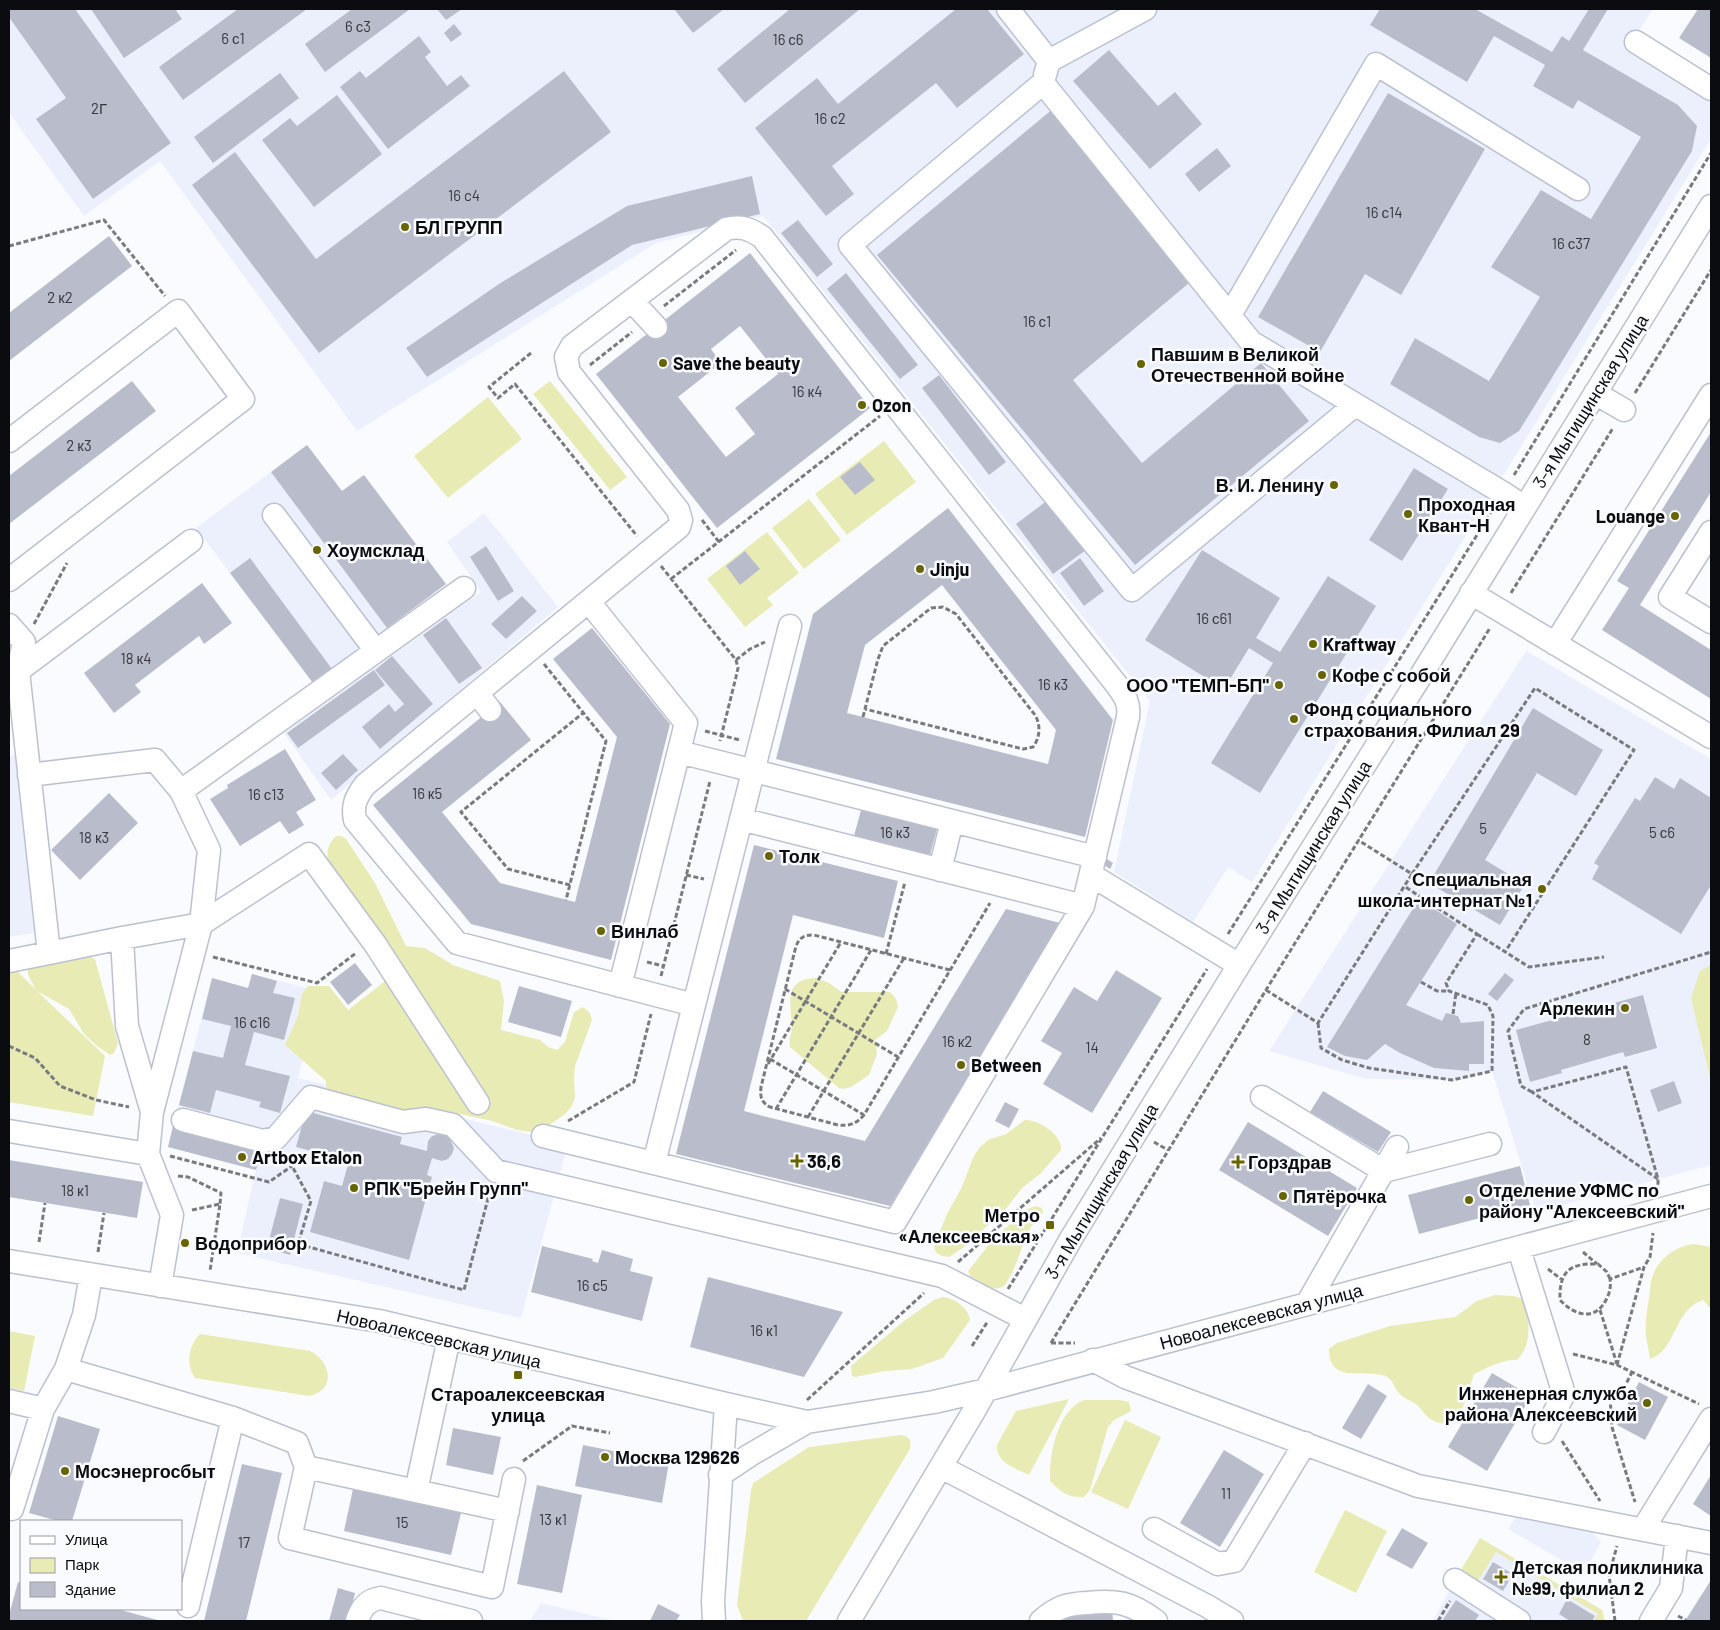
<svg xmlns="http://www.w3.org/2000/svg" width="1720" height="1630" font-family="Barlow,sans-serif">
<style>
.built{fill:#ecf0fd}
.green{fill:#e9ebb5}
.building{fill:#b9bdcb;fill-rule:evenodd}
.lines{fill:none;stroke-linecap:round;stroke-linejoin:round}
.minor-casing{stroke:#bcc1cf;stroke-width:25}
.path{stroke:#797b7e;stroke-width:3;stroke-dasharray:5 2.5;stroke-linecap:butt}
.minor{stroke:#fff;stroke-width:22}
.poi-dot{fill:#666500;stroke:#fafbfe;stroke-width:2}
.labels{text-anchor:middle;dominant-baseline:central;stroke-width:5;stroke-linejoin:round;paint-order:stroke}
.number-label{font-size:15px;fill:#36383f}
.poi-label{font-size:18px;font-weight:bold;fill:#0a0c10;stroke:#fafbfe;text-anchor:start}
.street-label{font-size:18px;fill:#0a0c10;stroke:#fafbfe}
</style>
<rect width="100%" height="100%" fill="#fafbfe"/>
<path class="built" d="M9,9H1653L1631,43L1711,93V139L1252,882L1228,867L1193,922L1114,872L1150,701L763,216L656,243L357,431L160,161L84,216L9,113Z
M307,445L342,491L364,475L446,584L313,683L196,528Z
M484,513L558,607L331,800L284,733L481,592L447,542Z
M1526,651L1711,759V1165L1536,1212L1492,1071L1460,1080L1366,1079L1269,1051Z
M15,755L34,933L9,937V756Z
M252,974L318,991L298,1078L568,1144L521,1318L237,1253L256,1170L168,1147L212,978L248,988Z
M1519,1512L1590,1530L1601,1542L1584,1573L1508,1529Z
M1480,1538L1602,1610L1605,1621H1433L1455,1580Z
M541,1603L615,1621H530Z"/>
<path class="green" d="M550,381L627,477L610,490L533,394Z
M488,397L522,439L448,498L414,456Z
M884,441L916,482L847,535L815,494Z
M809,499L841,540L804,569L772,528Z
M767,532L799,573L767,598L773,605L745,627L707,579Z
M336,836H341L346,839L375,883L406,946L425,948L453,965L500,981L504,1001L501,1030L540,1040L548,1047L557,1050L565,1042L574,1012L583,1007L590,1013L592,1020L575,1066L574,1079L575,1097L572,1106L565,1114L541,1131L531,1132L517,1130L492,1121L442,1110L414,1114L335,1094L326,1087V1081L285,1045L298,1016L302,994L308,986H329L348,1010L384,982L381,945L329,865C326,853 327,845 336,836Z
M76,950L95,959L118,1043L114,1053L110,1055L97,1046L84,1034L69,1009L37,991L105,1056L93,1116L9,1102V970L14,968L36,990L28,975L27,964L40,966L67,956Z
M1711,965V1082L1691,998L1700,971Z
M816,978L829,983L841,992H889C895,995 897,1000 898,1007L887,1031L875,1040L877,1054L869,1075L851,1087L843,1089L839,1088L790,1047C788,1040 792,1034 792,1027C791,1005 782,979 816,978Z
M1025,1120C1038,1119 1063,1135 1061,1150L1040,1174L1022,1188L1005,1210L964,1247L949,1257C941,1256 935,1255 934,1246L947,1214L961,1189L973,1158L979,1148L988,1140L1006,1134Z
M1035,1206L1042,1208L1043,1212C1041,1218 1035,1221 1031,1227C1021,1245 1017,1269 1004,1286C992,1294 980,1280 970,1276L968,1271L995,1237L1028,1209Z
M1694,1244L1711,1247V1309L1703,1300C1673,1310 1677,1350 1650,1359C1649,1351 1647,1343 1646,1336C1645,1323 1647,1310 1649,1298C1650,1291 1650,1285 1652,1278C1657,1260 1675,1246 1694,1244Z
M1495,1295L1514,1296L1523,1299C1531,1317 1532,1347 1517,1360C1501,1359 1488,1368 1474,1374C1468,1391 1461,1436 1432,1420C1425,1416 1422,1409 1416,1404C1411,1401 1404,1398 1400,1394C1393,1387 1393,1377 1382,1375C1360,1370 1329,1383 1329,1349L1337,1343L1390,1326L1455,1317L1477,1301Z
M942,1297C953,1297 969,1308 970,1320L943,1358L912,1369L885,1371L855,1377L852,1376L851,1366L904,1321L934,1300Z
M9,1331L35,1336L24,1391L9,1388Z
M200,1334L310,1351C332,1362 336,1391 309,1396L195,1378C185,1365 189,1345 200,1334Z
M1069,1399L1029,1475C1015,1468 996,1463 997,1445L1016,1411Z
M1084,1400H1120L1129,1402L1131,1411L1114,1420L1108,1427L1090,1490L1084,1497C1069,1498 1060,1492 1050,1481C1049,1456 1057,1410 1084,1400Z
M1125,1420L1161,1437L1128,1509L1091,1492Z
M901,1435C909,1436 912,1441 910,1449L806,1621H743L737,1605L751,1490L753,1483L809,1447Z
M1345,1510L1387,1531L1356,1593L1314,1572Z
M1480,1538L1602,1610L1605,1621H1594L1598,1614L1496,1552L1475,1586L1458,1575Z"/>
<path class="building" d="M9,9H75L171,143L93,199L36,119L66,98L9,17Z
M91,9H175L182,19L124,58Z
M238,9H307L183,100L159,67Z
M352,9H410L325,72L305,44Z
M437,9H462L446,20Z
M674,9H724L693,33Z
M790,9H860L745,103L717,69Z
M956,9H987L1024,54L957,108L936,83L832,166L854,194L826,216L755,128L817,78L838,104Z
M1380,9H1475L1552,52L1562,36L1569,41L1589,9H1608L1583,50L1678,105L1697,126L1692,151L1519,431L1500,443L1479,437L1390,384L1415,338L1489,381L1540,297L1491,267L1541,190L1591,219L1641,137L1578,100L1573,109L1533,86L1545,65L1494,36L1467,82L1370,25Z
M1698,9H1711V58L1679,38Z
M454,24L462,34L451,42L444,33Z
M419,36L431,52L425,57L447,86L461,75L470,86L388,149L340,87L360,71L366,78Z
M1109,50L1158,106L1175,92L1202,124L1150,169L1073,81Z
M564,71L611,132L319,353L192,185L235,152L316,259Z
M280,73L299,98L213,163L194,137Z
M1388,93L1485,149L1401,295L1365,274L1320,352L1258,317Z
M337,95L382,154L314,207L262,140L290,118L297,126Z
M1054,108L1195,278L1073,380L1142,463L1261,363L1309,421L1135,565L877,255Z
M1217,148L1231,166L1199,192L1185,174Z
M752,176L760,214L632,245L427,377L406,348L499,284L627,206Z
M798,220L833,264L817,277L781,233Z
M109,236L132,266L9,361V313Z
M750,253L870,408L717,528L596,374ZM740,326L778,374L735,408L755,434L726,457L678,397L721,363L711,349Z
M846,273L918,365L900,379L827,289Z
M939,375L1006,462L989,475L922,388Z
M132,381L156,411L9,524V476Z
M1711,432V492L1640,605L1711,650V699L1602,630L1629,588L1617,581Z
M307,445L342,491L364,475L446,584L387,628L271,472Z
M860,462L875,480L855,495L840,477Z
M1414,468L1448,489L1402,561L1369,540Z
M1048,500L1086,550L1053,574L1016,524Z
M948,508L1113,720L1085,837L776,759L813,614ZM942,585L1056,730L1048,764L847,713L865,645Z
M486,546L514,591L498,601L470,557Z
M1202,550L1280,598L1256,638L1280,652L1328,576L1376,606L1260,793L1211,763L1273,663L1249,648L1224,689L1145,640Z
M745,551L760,569L740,585L726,566Z
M250,558L332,669L313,683L230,573Z
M1080,558L1104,591L1084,606L1060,573Z
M202,583L232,623L204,644L199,636L195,639L135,685L141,692L114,713L84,673Z
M522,596L537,611L506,639L491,624Z
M446,618L482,668L459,684L423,635Z
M592,628L670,724L611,960L471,924L373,805L500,702L531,740L442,812L500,883L575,902L617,737L553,659Z
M392,656L433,704L380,749L362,727L389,704L395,712L404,704L375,670Z
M374,670L385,685L298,748L287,733Z
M1533,708L1603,750L1576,796L1537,773L1485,860L1525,884L1500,925L1429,883Z
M285,749L316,800L296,812L304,825L289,834L280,821L240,846L210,799L228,788L227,785Z
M343,754L358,770L336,790L321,773Z
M1655,777L1674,789L1680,778L1711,798V885L1681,934L1592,879L1599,866L1594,863L1635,798L1640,801Z
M109,793L138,823L80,880L51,850Z
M861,810L937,829L930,855L854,836Z
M754,845L898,881L884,938L793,915L744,1111L763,1116L865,1141L1006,909L1060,923L890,1206L676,1154Z
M1107,859L1113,863L1110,869L1104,865Z
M1419,899L1457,924L1406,1005L1442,1021L1446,1013L1458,1016L1461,1023L1484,1021V1064H1469V1071L1434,1068L1400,1053L1385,1044L1367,1060L1345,1056L1327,1047Z
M355,963L372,985L348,1005L330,982Z
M1116,970L1162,998L1092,1113L1043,1084L1062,1053L1041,1041L1074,987L1097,1001Z
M1505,973L1514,980L1497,1001L1488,994Z
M252,974L277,981L273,993L295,998L284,1040L254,1032L245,1065L290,1076L280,1113L259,1107L261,1102L216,1090L210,1113L179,1105L193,1051L223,1058L231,1026L202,1019L212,978L248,988Z
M519,986L572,1001L561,1037L508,1022Z
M1643,995L1657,1048L1625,1057L1623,1052L1561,1070L1562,1073L1530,1082L1516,1030Z
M1674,1081L1682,1103L1658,1112L1650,1090Z
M1323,1091L1391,1132L1378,1152L1310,1112Z
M1005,1102L1019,1109L1009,1128L995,1121Z
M306,1111L402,1137L400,1144L427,1151L428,1141L432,1136L438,1134H444L449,1137L454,1148L452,1154L448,1159L442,1161L432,1158L427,1175L432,1177L409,1260L310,1232L324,1181L342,1186L349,1161L296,1147Z
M1248,1122L1357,1188L1328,1236L1219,1170Z
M173,1126L262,1149L256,1170L168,1147Z
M9,1160L143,1182L137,1218L9,1197Z
M1520,1166L1530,1205L1419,1234L1408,1195Z
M280,1198L303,1204L290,1255L267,1248Z
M542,1246L593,1259L592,1261L598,1263L602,1250L633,1259L630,1271L653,1277L642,1321L531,1292Z
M708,1277L843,1312L804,1377L690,1347Z
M1492,1373L1531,1396L1487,1471L1448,1447Z
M1639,1382L1668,1397L1645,1440L1617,1425Z
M1368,1384L1387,1396L1361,1439L1342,1428Z
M58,1416L100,1429L72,1521H58L29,1513Z
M453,1428L501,1437L493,1475L446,1465Z
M583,1445L669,1462L662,1503L575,1486Z
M1224,1450L1264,1474L1220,1547L1180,1523Z
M242,1464L282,1473L246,1621H204Z
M1711,1475V1516L1693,1504Z
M537,1485L582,1495L562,1593L517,1584Z
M353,1489L461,1513L451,1555L344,1531Z
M1402,1528L1428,1543L1412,1569L1386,1555Z
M1493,1562L1513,1574L1503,1591L1483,1579Z
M1711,1580V1621H1685Z
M18,1582L21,1583V1609H117L161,1621H9V1615Z
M338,1588L355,1593L348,1621H329Z
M1567,1599L1595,1616L1592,1621H1570L1559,1614Z
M1456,1600L1479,1615L1475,1621H1442Z
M658,1604L680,1615L676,1621H650Z
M1112,1608L1113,1621H1063L1062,1612Z"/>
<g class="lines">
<defs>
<path id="minor" d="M1008,9L1049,61L1045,75
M1636,42L1711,89
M1049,61L1145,9
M632,301L656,327
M1230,315L1376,64L1578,189
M1595,393L1624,410
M1355,405L1132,590L850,245L1043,83L1251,342L1503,493L1524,507
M9,441L178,311L243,399L9,580
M274,515L376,651
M1711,532L1670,597L1711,622
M1471,593L1711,737
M589,602L686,723L620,986
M9,625L24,642L18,671L49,953L9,961
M1555,644L1711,395
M18,671L191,541
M477,693L490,710
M679,752L1095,857
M29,775L155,760L181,791L209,850L201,924L152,1112L148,1154L172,1215L160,1286
M181,791L464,588
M741,819L1083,906
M940,870L952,821
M1091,875L1239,965
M49,953L122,938
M1262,1097L1384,1171L1490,1144
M152,1112L127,1026L122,938L201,924L309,854L375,944L478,1103
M183,1120L263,1141L276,1138L311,1097L403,1122L426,1119L453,1125L496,1171L942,1276L1025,1319
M9,1131L148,1154
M543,1136L895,1222L1083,906L1128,717C1130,702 1124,695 1116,684L762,237C750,229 741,225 726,229L572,346L566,357L569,372L678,510L681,520L679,527L365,785C356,797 352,805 355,820L457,943L694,1005
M654,1163L790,626
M1519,1249L1564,1394L1544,1432
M9,1261L379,1321L726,1404L807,1422L934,1402L986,1390L1711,1196
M91,1275L84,1315L66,1369L233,1418L297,1443L306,1467L508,1511
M1307,1304L1397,1147
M1093,1360L1125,1377L1418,1486L1711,1543
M9,1401L43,1409
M306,1467L290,1538L492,1587L514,1479
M941,1467L1207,1606L1232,1621
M720,1475L750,1455L807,1422
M416,1491L449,1338
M12,1509L43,1409L66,1369
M1154,1529L1218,1564L1234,1561L1305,1443
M1643,1529L1711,1419
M1455,1580L1519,1621
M188,1606L233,1418
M357,1621C361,1608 367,1600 381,1598L471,1621
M714,1621L713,1601L726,1404
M849,1621L974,1411L1072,1237L1239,965L1420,677L1711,206
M1041,1621C1057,1607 1066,1604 1087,1603C1117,1600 1130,1602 1156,1621
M1651,1621L1671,1588L1677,1536"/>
</defs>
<use href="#minor" class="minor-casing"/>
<path class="path" d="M9,246L104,220L165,296
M664,306L736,250
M531,353L489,387L498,398L515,384L637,536
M590,365L632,332
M1635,393L1711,270
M1514,475L1711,153
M702,520L719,542
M661,566L736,660L738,668L736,677L720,741
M671,579L880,416
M1511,593L1613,428
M34,624L67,563
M736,660L750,649L765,642
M544,664L606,741L566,900
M863,717L865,709L878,659L883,646L931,608L943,607L956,614L1035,715C1041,725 1040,738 1033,747L1023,749L865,709
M705,731L740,740
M1412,874L1535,688L1634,750L1505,952
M686,875L704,879
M570,885L508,869L461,812L583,713
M1228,934L1492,511
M1477,934L1529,967L1604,957
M886,954L905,882
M213,957L317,983L356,953
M647,962L663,966
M950,970L814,935C804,935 800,937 796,946L761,1087C760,1097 761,1102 770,1107L838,1125C850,1126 856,1124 864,1115L990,903
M661,976L710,781
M1421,982L1437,991H1449
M785,989L898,1057
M1266,990L1318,1023L1412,874L1358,840
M1453,1014L1456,993
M1318,1023L1321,1048L1342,1060L1369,1068L1452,1080L1492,1071L1493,1016L1488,1005L1449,991L1446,983L1477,934L1404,886
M9,1046L35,1058L60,1086L96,1100L129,1107
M770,1059L864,1115
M768,1064L841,942
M1532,1092L1521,1086L1508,1031L1524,1009L1711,952
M776,1109L871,950
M808,1117L904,958
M568,1121L634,1082L651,1014
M1154,1142L1168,1150
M286,1155L311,1201L298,1244L464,1290L490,1191
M170,1156L269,1182L292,1166
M178,1176L188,1177L221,1193L220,1204
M1658,1179L1532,1092L1626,1067L1658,1179V1189
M192,1210L220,1204L210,1271
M39,1242L45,1203
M98,1252L104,1213
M1583,1252L1597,1264
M958,1262L1101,1138
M1548,1269L1561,1279
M1610,1279L1607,1272L1598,1264C1570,1263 1559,1271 1560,1300C1575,1316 1596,1322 1607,1298C1610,1292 1611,1286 1610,1279L1644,1267
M1008,1289L1207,969
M1600,1310L1617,1364
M1051,1343L1266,990L1490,628
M1051,1343H1075
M972,1346L988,1321
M1573,1354L1617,1365L1699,1404
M1617,1365L1644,1267L1650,1257L1653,1233
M1584,1395L1619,1398L1632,1372
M1610,1397L1612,1427L1635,1502
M807,1400L924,1293
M1562,1441L1600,1501
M523,1461L572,1426L610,1433
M1678,1616L1686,1620
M1438,1621L1450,1601
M1615,1621L1609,1575L1617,1546"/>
<use href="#minor" class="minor"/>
</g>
<g class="poi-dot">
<circle cx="405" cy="227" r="5"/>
<circle cx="663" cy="363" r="5"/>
<circle cx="1141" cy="364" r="5"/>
<circle cx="862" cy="405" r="5"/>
<circle cx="1334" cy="485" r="5"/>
<circle cx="1408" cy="514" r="5"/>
<circle cx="1675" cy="516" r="5"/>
<circle cx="317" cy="550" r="5"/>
<circle cx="920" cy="569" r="5"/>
<circle cx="1313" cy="644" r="5"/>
<circle cx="1322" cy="675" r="5"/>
<circle cx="1279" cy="685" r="5"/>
<circle cx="1294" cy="719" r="5"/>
<circle cx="769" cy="856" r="5"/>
<circle cx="1542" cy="889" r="5"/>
<circle cx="601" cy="931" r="5"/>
<circle cx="1625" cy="1008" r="5"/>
<circle cx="961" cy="1065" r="5"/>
<circle cx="242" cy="1157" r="5"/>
<path d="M794.5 1153.5h5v5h5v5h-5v5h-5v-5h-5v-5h5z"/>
<path d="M1235.5 1154.5h5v5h5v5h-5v5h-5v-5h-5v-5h5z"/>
<circle cx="354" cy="1188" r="5"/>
<circle cx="1283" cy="1196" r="5"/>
<circle cx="1469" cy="1200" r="5"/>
<rect x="1045" y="1220" width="10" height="10" rx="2.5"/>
<circle cx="185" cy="1243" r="5"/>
<rect x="513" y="1370" width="10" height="10" rx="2.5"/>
<circle cx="1647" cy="1403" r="5"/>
<circle cx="605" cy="1457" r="5"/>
<circle cx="65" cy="1471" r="5"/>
<path d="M1498.5 1569.5h5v5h5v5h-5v5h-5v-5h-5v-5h5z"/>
</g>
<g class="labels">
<g class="number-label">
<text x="358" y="26">6 с3</text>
<text x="233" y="38">6 с1</text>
<text x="788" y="39">16 с6</text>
<text x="99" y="108">2Г</text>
<text x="830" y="118">16 с2</text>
<text x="464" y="195">16 c4</text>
<text x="1384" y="212">16 с14</text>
<text x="1571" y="243">16 с37</text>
<text x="60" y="297">2 к2</text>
<text x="1037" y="321">16 с1</text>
<text x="807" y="391">16 к4</text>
<text x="79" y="445">2 к3</text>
<text x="1214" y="618">16 с61</text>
<text x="136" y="658">18 к4</text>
<text x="1053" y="684">16 к3</text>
<text x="427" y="793">16 к5</text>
<text x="266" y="794">16 с13</text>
<text x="1483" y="828">5</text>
<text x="895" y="832">16 к3</text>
<text x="1662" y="832">5 с6</text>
<text x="94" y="837">18 к3</text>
<text x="252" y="1022">16 с16</text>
<text x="1587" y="1039">8</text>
<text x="957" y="1041">16 к2</text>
<text x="1092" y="1047">14</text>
<text x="75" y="1190">18 к1</text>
<text x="592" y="1285">16 с5</text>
<text x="764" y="1330">16 к1</text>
<text x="1226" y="1493">11</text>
<text x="553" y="1519">13 к1</text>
<text x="402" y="1522">15</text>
<text x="244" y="1542">17</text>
</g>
<g class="poi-label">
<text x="415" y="227">БЛ ГРУПП</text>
<text x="1151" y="354">Павшим в Великой<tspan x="1151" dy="21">Отечественной войне</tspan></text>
<text x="673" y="363">Save the beauty</text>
<text x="872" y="405">Ozon</text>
<text x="1324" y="485" text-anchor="end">В. И. Ленину</text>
<text x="1418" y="504">Проходная<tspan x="1418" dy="21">Квант-Н</tspan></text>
<text x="1665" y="516" text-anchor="end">Louange</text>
<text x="327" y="550">Хоумсклад</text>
<text x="930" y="569">Jinju</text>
<text x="1323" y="644">Kraftway</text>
<text x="1332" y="675">Кофе с собой</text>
<text x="1269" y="685" text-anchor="end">ООО "ТЕМП-БП"</text>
<text x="1304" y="709">Фонд социального<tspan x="1304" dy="21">страхования. Филиал 29</tspan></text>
<text x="779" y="856">Толк</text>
<text x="1532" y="879" text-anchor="end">Специальная<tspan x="1532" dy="21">школа-интернат №1</tspan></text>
<text x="611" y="931">Винлаб</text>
<text x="1615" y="1008" text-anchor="end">Арлекин</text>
<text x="971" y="1065">Between</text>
<text x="252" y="1157">Artbox Etalon</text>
<text x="807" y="1161">36,6</text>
<text x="1248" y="1162">Горздрав</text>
<text x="364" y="1188">РПК "Брейн Групп"</text>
<text x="1479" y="1190">Отделение УФМС по<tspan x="1479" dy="21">району "Алексеевский"</tspan></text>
<text x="1293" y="1196">Пятёрочка</text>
<text x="1040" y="1215" text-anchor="end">Метро<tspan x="1040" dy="21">«Алексеевская»</tspan></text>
<text x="195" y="1243">Водоприбор</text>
<text x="1637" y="1393" text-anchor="end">Инженерная служба<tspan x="1637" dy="21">района Алексеевский</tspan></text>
<text x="518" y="1394" text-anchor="middle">Староалексеевская<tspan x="518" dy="21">улица</tspan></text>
<text x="615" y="1457">Москва 129626</text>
<text x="75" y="1471">Мосэнергосбыт</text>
<text x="1512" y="1567">Детская поликлиника<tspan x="1512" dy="21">№99, филиал 2</tspan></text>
</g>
<g class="street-label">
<text transform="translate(1590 401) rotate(-58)">3-я Мытищинская улица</text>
<text transform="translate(1313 847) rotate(-58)">3-я Мытищинская улица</text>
<text transform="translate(1101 1191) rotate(-59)">3-я Мытищинская улица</text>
<text transform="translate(1261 1316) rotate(-15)">Новоалексеевская улица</text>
<text transform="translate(439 1338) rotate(13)">Новоалексеевская улица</text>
</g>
</g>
<rect width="1720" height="1630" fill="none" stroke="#0a0c10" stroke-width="20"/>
<rect x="20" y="1520" width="162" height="90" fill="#fafbfe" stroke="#9a9b9f"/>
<rect x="30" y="1536" width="25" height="8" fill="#ffffff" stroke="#9a9b9f"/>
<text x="65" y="1545" font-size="15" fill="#0a0c10">Улица</text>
<rect x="30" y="1558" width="25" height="15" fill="#e9ebb5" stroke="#9a9b9f"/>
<text x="65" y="1570" font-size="15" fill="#0a0c10">Парк</text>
<rect x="30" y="1582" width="25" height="15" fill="#b9bdcb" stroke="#9a9b9f"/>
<text x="65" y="1595" font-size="15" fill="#0a0c10">Здание</text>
</svg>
